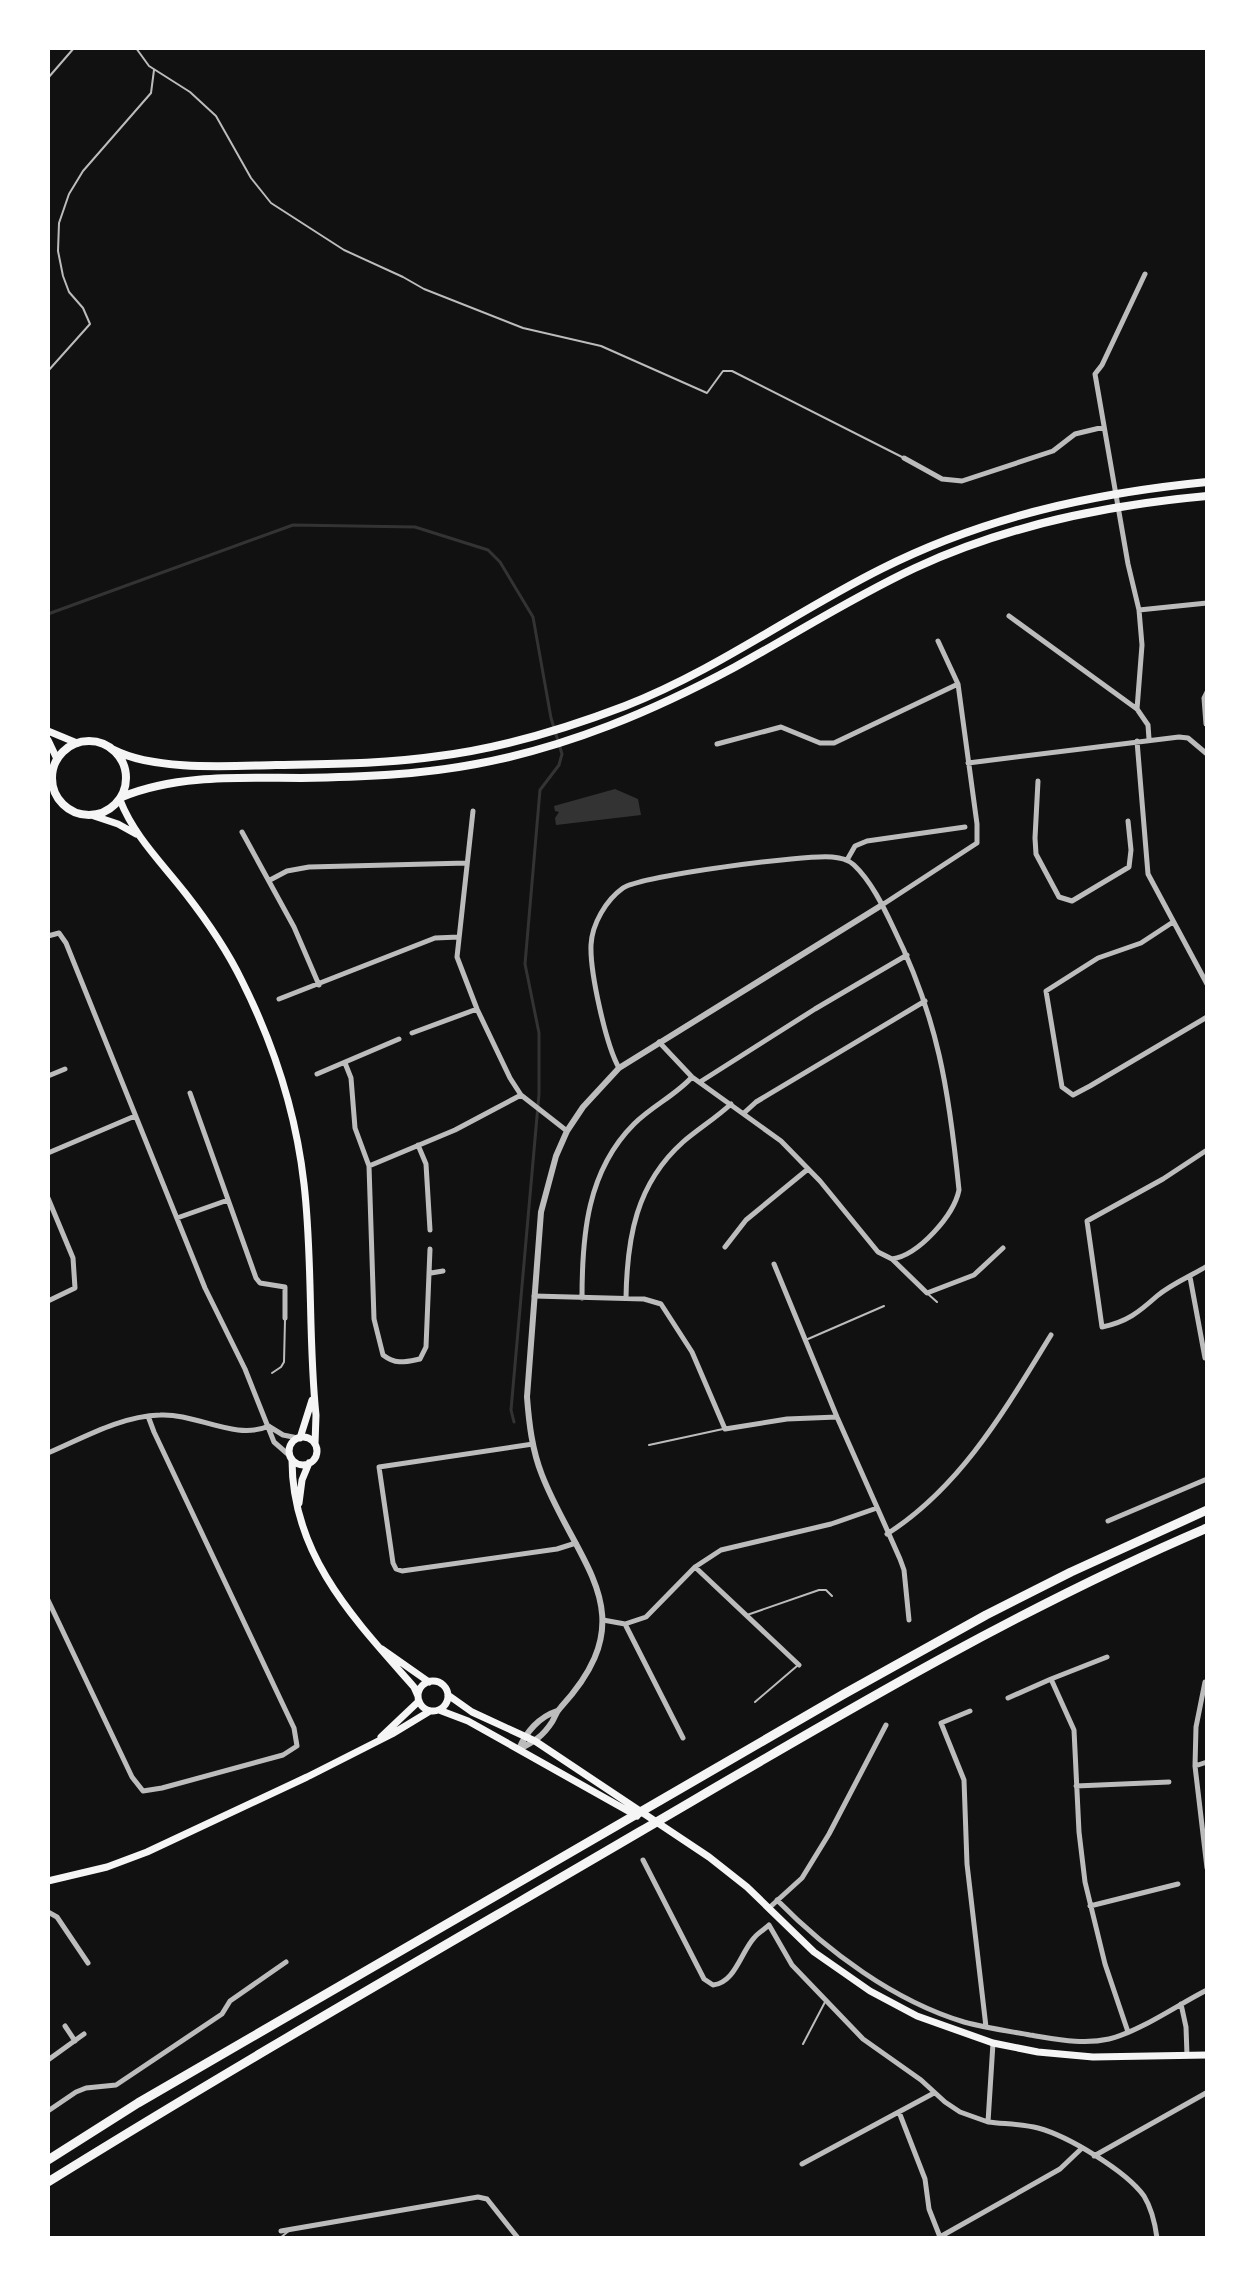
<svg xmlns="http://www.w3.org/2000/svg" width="1255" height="2286" font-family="'Exo 2',sans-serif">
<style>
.water{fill:#333}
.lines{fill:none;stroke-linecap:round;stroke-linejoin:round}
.stream{stroke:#333;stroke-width:3}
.service{stroke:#bcbcbc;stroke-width:2}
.minor{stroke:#bcbcbc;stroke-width:5}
.tertiary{stroke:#bcbcbc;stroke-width:6}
.secondary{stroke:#f5f5f5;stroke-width:7}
.trunk{stroke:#f5f5f5;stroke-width:8}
.motorway{stroke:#f5f5f5;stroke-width:9}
</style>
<rect width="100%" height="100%" fill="#111"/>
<path class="water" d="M615,789L638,799L641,815L556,825L555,818L559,812L555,811L554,806Z"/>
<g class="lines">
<path class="stream" d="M48,614L293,525L415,527L488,550L500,562L533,617L551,718L562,754L559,765L540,790L525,964L539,1033V1094L511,1410L514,1422"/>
<path class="service" d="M136,48L149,66L190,92L216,116L251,178L271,203L344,250L403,277L424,289L523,328L601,346L707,393L723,371H732L904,458
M48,78L74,48
M48,371L90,324L83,308L69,292L63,276L58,251L59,223L69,194L83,171L151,93L154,70
M928,1294L937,1302
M808,1339L884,1306
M272,1373L281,1367L284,1362L285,1320
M649,1445L723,1429
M747,1615L819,1590H826L832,1596
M755,1702L797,1666
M803,2044L825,2002
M280,2238L290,2230"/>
<path class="minor" d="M904,458L942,479L962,481L1053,451L1075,434L1104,427
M1139,610L1207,603
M1009,616L1137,709L1148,725L1149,739
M1137,709L1142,645L1139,610L1128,564L1095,374L1102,365L1145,274
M1206,724L1204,698L1207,692
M1137,741L1148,874L1207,984
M717,744L781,727L820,743H834L958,684
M968,763L1179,737L1188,738L1207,754
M1038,781L1035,838L1036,854L1059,897L1072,901L1129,867L1131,850L1128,821
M473,811L457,957L477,1009L510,1078L521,1095L567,1131
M242,832L294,927L319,985
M847,860L855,846L867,841L965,827
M270,880L287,871L309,867L467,863
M882,905L977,843V824L958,684L938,641
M1173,922L1141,943L1098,958L1046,991L1062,1087L1073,1095L1090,1086L1207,1017
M48,936L59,933L66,943L205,1288L245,1369L274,1442L290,1456
M279,999L435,938L459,937
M412,1033L477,1009
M659,1042L692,1077L781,1141L820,1181L878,1252L892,1259L927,1293L974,1275L1003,1248
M345,1063L351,1078L355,1128L369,1166L374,1319L383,1355C396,1365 405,1362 420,1359L426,1347L430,1249
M619,1068C606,1045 590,973 591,945C592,924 606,900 623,888C640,876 807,854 832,857C840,858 848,859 854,865C871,881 883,906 893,927C938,1018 949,1090 959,1190C954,1215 919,1255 892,1259
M317,1074L399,1039
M48,1076L65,1069
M700,1082L815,1009L907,955
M190,1093L256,1278L260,1283L285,1287V1318
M744,1113L756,1102L925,1001
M418,1145L426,1164L430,1230
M1207,1150L1163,1179L1087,1221L1102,1327C1127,1322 1139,1312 1157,1296C1171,1284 1191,1276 1207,1266
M48,1153L135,1116
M369,1166L455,1130L521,1095
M48,1198L73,1258L75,1288L48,1301
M177,1218L228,1200
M725,1247L746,1220L808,1169
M774,1264L837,1417L900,1559L904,1570L909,1620
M431,1273L443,1271
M1190,1277L1205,1358
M534,1296L644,1299L661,1304L692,1352L725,1429L787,1419L837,1417
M582,1298C582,1235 587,1171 634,1124C652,1106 676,1095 692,1077
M626,1298C627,1238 636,1184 683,1142C698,1129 716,1118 731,1104
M270,1427L283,1435L298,1438
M533,1444L379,1467L393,1563L396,1569L402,1571L557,1549L576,1543
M48,1453C83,1438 121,1416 160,1415C196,1413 235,1441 269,1426
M1108,1521L1207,1479
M887,1534C962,1486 1006,1408 1051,1335
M695,1567L799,1665
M48,1600L132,1777L143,1791L162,1788L283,1755L297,1746L294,1728L154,1432L148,1416
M603,1620L625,1624L683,1738
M625,1624L646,1617L695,1567L721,1550L831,1524L877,1508
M1107,1657L1051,1679L1074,1730L1079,1832L1085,1882L1105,1964L1128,2032
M1205,1682L1196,1727L1195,1766L1207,1868
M1008,1698L1051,1679
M970,1711L941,1723L964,1780L967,1864L986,2027
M1195,1766L1207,1762
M1076,1786L1169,1782
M643,1860L704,1979L713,1985C735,1983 741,1952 754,1938C758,1933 765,1929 769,1925L792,1965L863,2039L921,2080L945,2102L960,2112L988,2122
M777,1900C827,1951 894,2001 964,2022C986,2028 1008,2031 1030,2035C1056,2039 1083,2045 1109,2039C1141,2031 1177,2005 1207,1990
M1090,1906L1178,1884
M769,1908L802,1878L829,1834L886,1725
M48,1912L57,1917L88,1963
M1181,2004L1186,2027L1187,2055
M65,2026L75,2041
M993,2043L988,2122C1004,2124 1022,2124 1038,2128C1068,2136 1126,2171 1144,2196C1152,2209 1155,2223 1157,2238
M48,2060L84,2034
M48,2111L76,2092L86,2088L116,2085L222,2014L230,2001L286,1962
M899,2112L925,2179L929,2209L940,2237
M1094,2156L1206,2093
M802,2164L934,2093
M281,2231L478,2197L487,2199L518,2238
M938,2238L1060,2169L1081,2149"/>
<path class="tertiary" d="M519,1749C534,1742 543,1736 552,1722C555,1717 556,1712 561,1707C647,1613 578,1567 542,1475C532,1450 529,1423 527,1397L541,1212L556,1156L567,1131L583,1107L619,1068L882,905
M519,1749C526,1732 539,1717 557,1711"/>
<path class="secondary" d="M48,731L77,743
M48,740L57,759
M120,800C134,836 162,863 186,894C207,921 227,950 242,981C274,1045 296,1113 304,1184C313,1261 308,1338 316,1415L315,1444
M94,816L118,824L136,834
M289 1451a14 14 0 1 1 28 0a14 14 0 1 1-28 0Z
M300,1438L312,1400
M292,1460C292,1556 355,1620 414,1687L418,1696
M299,1503L302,1480L309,1463
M382,1649L429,1682
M418 1696a15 15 0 1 1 30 0a15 15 0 1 1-30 0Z
M448,1695L472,1712L535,1741L709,1857L747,1887L814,1952L870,1991L917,2016L993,2043L1038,2052L1093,2057L1207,2055
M439,1710L468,1721L637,1816
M381,1737L419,1701
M48,1881L107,1867L147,1852L307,1777L392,1734L430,1711"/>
<path class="trunk" d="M52 778a37 37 0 1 1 74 0a37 37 0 1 1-74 0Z
M114,750C155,771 230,766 276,765C330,764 385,764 439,756C502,748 565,729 625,706C715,671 795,612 881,569C984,517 1094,493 1207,482
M122,797C177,774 243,778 301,778C360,777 418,775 476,764C568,747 653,711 735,667C795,634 853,597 915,568C1008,525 1106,505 1207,496"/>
<path class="motorway" d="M48,2160L138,2103L844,1694L986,1615L1071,1572L1207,1510
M48,2182C243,2061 443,1947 641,1831C826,1723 1010,1612 1207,1528"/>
</g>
<rect width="1255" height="2286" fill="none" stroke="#ffffff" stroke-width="100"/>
</svg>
